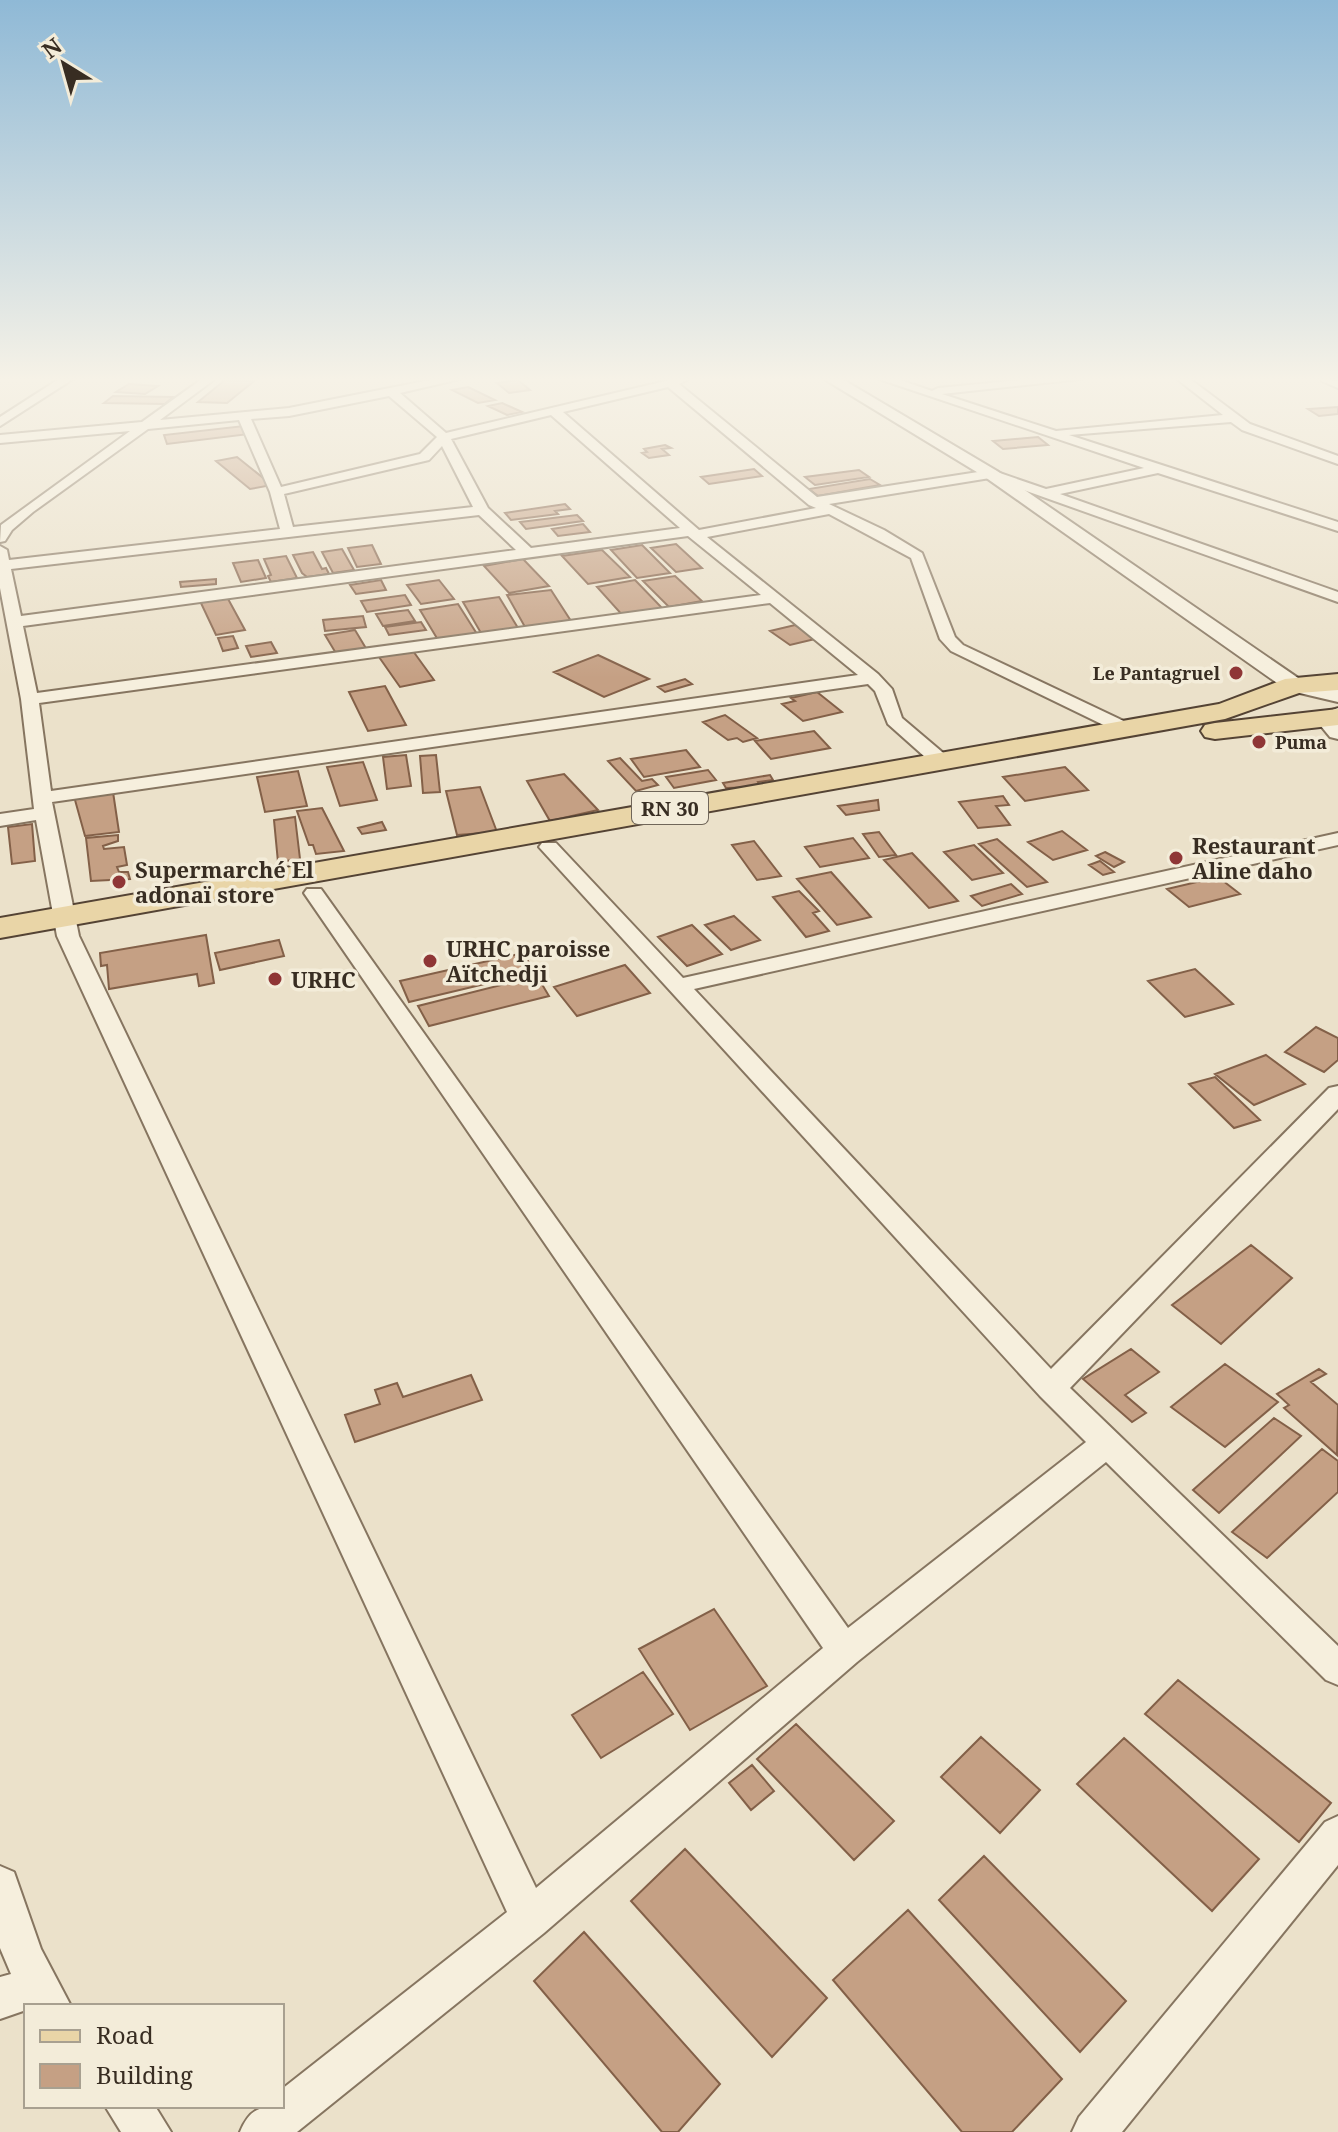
<svg xmlns="http://www.w3.org/2000/svg" width="1338" height="2132" font-family="'Noto Serif',serif">
<style>
.building{fill:#c5a084;stroke:#836048;stroke-width:2}
.lines{fill:none;stroke-linecap:round;stroke-linejoin:round}
.minor-casing{stroke:#867560;stroke-width:4}
.tertiary-casing{stroke:#867560;stroke-width:4}
.primary-casing{stroke:#544334;stroke-width:4}
.minor{fill:#f6efdd;fill-rule:evenodd}
.tertiary{fill:#f6efdd;fill-rule:evenodd}
.primary{fill:#e9d5a7;fill-rule:evenodd}
.poi-dot{fill:#8f3636;stroke:#f3ecd9;stroke-width:3}
.labels{text-anchor:middle;dominant-baseline:central;stroke-width:7;stroke-linejoin:round;paint-order:stroke}
.far-poi-label{font-size:18px;font-weight:bold;fill:#382d22;stroke:#f3ecd9;text-anchor:end}
.shield{fill:#f3ecd9;stroke:#706659;stroke-width:2}
.shield-label{font-size:20px;font-weight:bold;fill:#382d22}
.poi-label{font-size:22px;font-weight:bold;fill:#382d22;stroke:#f3ecd9;text-anchor:start}
</style>
<rect width="100%" height="100%" fill="#ebe1ca"/>
<path class="building" d="M225,380L254,381L227,403L198,402Z
M518,380L530,390L509,393L497,383Z
M129,384L158,386L145,394L116,392Z
M468,387L495,400L478,403L452,390Z
M113,396L173,397L165,404L104,403Z
M502,403L522,412L507,415L488,406Z
M1338,407V414L1319,416L1308,409Z
M244,426L249,434L167,444L164,435Z
M1038,437L1048,445L1003,449L993,441Z
M665,445L671,448L662,449L669,455L649,458L642,453L647,452L644,449Z
M237,457L272,485L250,489L216,461Z
M754,469L762,476L709,484L701,477Z
M859,470L869,477L815,485L805,477Z
M870,479L880,485L818,496L809,489Z
M565,504L570,509L555,511L558,514L511,520L505,513Z
M577,515L583,521L526,529L520,522Z
M583,524L590,532L558,536L552,529Z
M676,544L702,568L676,572L651,548Z
M372,545L381,564L357,567L348,548Z
M642,545L670,573L637,578L611,550Z
M342,549L354,570L333,573L322,552Z
M602,550L630,577L588,584L562,556Z
M313,552L322,569L326,568L329,574L307,577L302,573L293,555Z
M286,556L297,578L271,582L268,576L271,575L264,559Z
M523,559L549,586L509,593L484,566Z
M258,560L266,578L241,582L233,563Z
M675,576L702,601L669,607L643,581Z
M216,579V584L181,587L180,582Z
M381,580L386,590L356,594L350,585Z
M439,580L454,599L421,604L407,585Z
M635,580L664,610L624,617L597,587Z
M551,590L571,621L525,627L507,595Z
M405,595L411,605L367,612L361,601Z
M227,597L245,630L216,635L200,601Z
M499,597L518,628L481,633L463,602Z
M458,604L477,634L438,640L420,610Z
M408,610L415,621L383,626L376,614Z
M363,616L366,627L325,631L323,620Z
M421,622L426,630L389,635L385,627Z
M795,625L815,639L790,645L770,631Z
M355,630L367,650L337,655L325,635Z
M233,636L238,648L223,651L218,638Z
M271,642L277,653L251,657L246,646Z
M413,651L434,680L400,687L379,657Z
M598,655L649,679L604,697L554,672Z
M685,679L692,684L665,692L658,687Z
M385,686L406,725L368,731L349,692Z
M817,692L842,712L803,721L782,704L795,701L791,698Z
M725,715L757,738L743,742L737,738L728,740L703,722Z
M814,731L830,748L771,759L755,741Z
M686,750L700,767L644,777L631,759Z
M406,755L411,786L387,789L383,757Z
M436,755L440,792L423,793L420,756Z
M620,758L642,781L652,779L658,785L636,791L608,761Z
M363,762L377,800L340,806L327,767Z
M1065,767L1088,790L1025,801L1003,777Z
M708,770L716,780L674,788L666,777Z
M298,771L307,806L265,812L257,777Z
M564,774L598,810L550,821L527,781Z
M770,775L773,780L758,782L761,787L726,788L723,783Z
M480,787L497,832L457,835L446,791Z
M113,792L119,832L85,836L75,800L84,794Z
M1003,796L1009,805L996,806L1010,825L978,828L959,802Z
M878,800L879,810L846,815L838,806Z
M322,808L344,851L316,854L313,845H309L297,811Z
M295,817L300,859L278,862L274,820Z
M382,822L386,830L362,834L358,828Z
M32,824L35,861L12,864L8,827Z
M1062,831L1087,850L1053,860L1028,842Z
M879,832L896,855L879,857L863,834Z
M118,835V841L103,846L104,849L124,847L127,865L117,867L119,872H128L130,879L91,881L86,838Z
M853,838L869,858L820,867L805,847Z
M997,839L1047,882L1027,887L979,844Z
M754,841L781,876L757,880L732,845Z
M974,845L1003,873L972,880L944,852Z
M1105,852L1124,862L1114,867L1096,856Z
M912,853L958,901L929,908L884,860Z
M1100,861L1114,872L1103,875L1089,865Z
M831,872L871,917L837,925L797,879Z
M1218,877L1240,894L1189,907L1167,889Z
M1011,884L1022,894L982,906L971,896Z
M799,891L819,911L813,913L829,931L806,937L773,897Z
M734,916L760,940L731,950L705,925Z
M692,925L722,954L687,966L658,937Z
M206,935L214,983L199,986L197,974L109,989L107,965L101,966L100,953Z
M279,940L284,956L220,970L215,953Z
M523,953L535,972L409,1002L400,981Z
M625,965L650,993L577,1016L554,987Z
M1195,969L1233,1004L1185,1017L1148,981Z
M537,976L549,996L429,1026L418,1006Z
M1316,1027L1338,1038V1060L1324,1072L1285,1052Z
M1266,1055L1305,1084L1254,1105L1215,1074Z
M1215,1077L1260,1120L1234,1128L1189,1084Z
M1251,1245L1292,1278L1221,1344L1172,1305Z
M1131,1349L1159,1372L1125,1395L1146,1413L1132,1422L1083,1379Z
M1225,1364L1278,1402L1225,1447L1171,1407Z
M1319,1369L1326,1374L1311,1382L1338,1405L1337,1455L1284,1408L1289,1405L1277,1394Z
M471,1375L482,1400L355,1442L345,1415L380,1404L375,1390L397,1383L403,1397Z
M1274,1418L1301,1436L1219,1513L1193,1490Z
M1322,1449L1338,1461V1492L1267,1558L1232,1532Z
M714,1609L767,1686L690,1730L639,1649Z
M643,1672L673,1714L601,1758L572,1715Z
M1178,1680L1331,1803L1299,1842L1145,1714Z
M796,1724L894,1821L854,1860L757,1759Z
M981,1737L1040,1790L1000,1833L941,1777Z
M1124,1738L1259,1859L1212,1911L1077,1784Z
M752,1765L774,1791L751,1810L729,1783Z
M685,1849L827,1998L772,2057L631,1901Z
M984,1856L1126,2001L1080,2052L939,1900Z
M908,1910L1062,2079L1012,2132H962L833,1980Z
M584,1932L720,2084L678,2132H662L534,1981Z"/>
<g class="lines">
<defs>
<path id="minor" d="M59,379H73L0,426V417Z
M202,379H215L160,420L289,408L435,379H460L400,393L446,433L670,380L688,379L679,384L817,497L991,470L1046,489L1144,468L879,379H897L932,391L938,388L1031,379H1081L942,394L1056,431L1223,415L1177,379H1190L1250,424L1338,456V464L1242,430L1231,422L1069,435L1338,522V531L1158,473L1060,494L1338,592V602L990,478L829,504L884,530L922,553L955,637L963,645L1130,724L1133,728L1130,732H1118L951,651L940,639L911,558L829,514L707,537L878,674L892,689L902,718L948,757L950,761L948,765H934L888,724L875,691L868,684L52,802L79,936L536,1888L823,1648L304,893L307,889H321L848,1628L1086,1442L1040,1396L539,847L542,843H556L683,978L1338,833V845L694,989L1051,1369L1329,1088L1338,1086V1109L1070,1388L1338,1646V1685L1326,1680L1106,1462L857,1662L544,1933L297,2132H240C249,2110 259,2106 282,2106V2089L507,1912L57,936L36,820L0,826V814L34,809L21,699L0,588V546L7,550L9,560L280,529L270,492L239,420L148,429L33,512L12,530L5,541L0,542L1,525L130,431L0,443V435L142,422ZM668,387L809,505L816,508L699,530L563,412ZM389,396L437,437L420,454L281,487L251,419L289,416ZM551,415L680,528L531,548L488,508L451,439ZM442,446L473,507L293,527L284,494L429,460ZM479,515L516,550L21,616L11,569ZM688,536L761,595L37,693L23,626ZM770,603L858,675L51,791L39,703Z
M1321,379L1338,381V388L1322,381Z
M1338,1816V1865L1122,2132H1072L1079,2117L1325,1822Z
M0,1866L14,1872L41,1949L71,2006H26V2010L0,2019V1977L11,1974L0,1948Z
M105,2106H155L171,2132H121Z"/>
<path id="tertiary" d="M824,379H842L997,471L1301,680L1338,688V702L1287,690L985,477Z
M1338,708V739L1330,737L1316,720L1319,715Z"/>
<path id="primary" d="M1338,674V690L1299,693L1225,719L0,938V918L1219,704L1285,679Z
M1338,709V725L1215,739L1205,737L1201,731L1205,725L1215,723Z"/>
</defs>
<use href="#minor" class="minor-casing"/>
<use href="#tertiary" class="tertiary-casing"/>
<use href="#primary" class="primary-casing"/>
<use href="#minor" class="minor"/>
<use href="#tertiary" class="tertiary"/>
<use href="#primary" class="primary"/>
</g>
<linearGradient id="sky" x2="0" y2="1"><stop stop-color="#8fb9d6"/><stop offset="0.56" stop-color="#f6f2e7"/><stop offset="1" stop-color="#f6f2e7" stop-opacity="0"/></linearGradient>
<rect width="1338" height="678" fill="url(#sky)"/>
<g class="poi-dot">
<circle cx="1236" cy="673" r="8"/>
<circle cx="1259" cy="742" r="8"/>
<circle cx="1176" cy="858" r="8"/>
<circle cx="119" cy="882" r="8"/>
<circle cx="430" cy="961" r="8"/>
<circle cx="275" cy="979" r="8"/>
</g>
<g class="labels">
<g class="far-poi-label">
<text x="1220" y="673">Le Pantagruel</text>
<text x="1275" y="742" text-anchor="start">Puma</text>
</g>
<rect class="shield" x="632" y="792" width="76" height="32" rx="6"/>
<g class="shield-label">
<text x="670" y="808">RN 30</text>
</g>
<g class="poi-label">
<text x="1192" y="845">Restaurant<tspan x="1192" dy="25">Aline daho</tspan></text>
<text x="135" y="869">Supermarché El<tspan x="135" dy="25">adonaï store</tspan></text>
<text x="446" y="948">URHC paroisse<tspan x="446" dy="25">Aïtchedji</tspan></text>
<text x="291" y="979">URHC</text>
</g>
</g>
<rect x="24" y="2004" width="260" height="104" fill="#f3ecd9" stroke="#a8a090" stroke-width="2"/>
<rect x="40" y="2030" width="40" height="12" fill="#e9d5a7" stroke="#a8a090" stroke-width="2"/>
<text x="96" y="2044" font-size="24" fill="#382d22">Road</text>
<rect x="40" y="2064" width="40" height="24" fill="#c5a084" stroke="#a8a090" stroke-width="2"/>
<text x="96" y="2084" font-size="24" fill="#382d22">Building</text>
<g transform="translate(64 64) rotate(323)" stroke="#f3ecd9" stroke-width="6" paint-order="stroke">
<path d="M0-6L14 30L0 20L-14 30Z" fill="#382d22"/>
<text y="-12" font-size="22" font-weight="bold" text-anchor="middle" fill="#382d22">N</text>
</g>
</svg>
